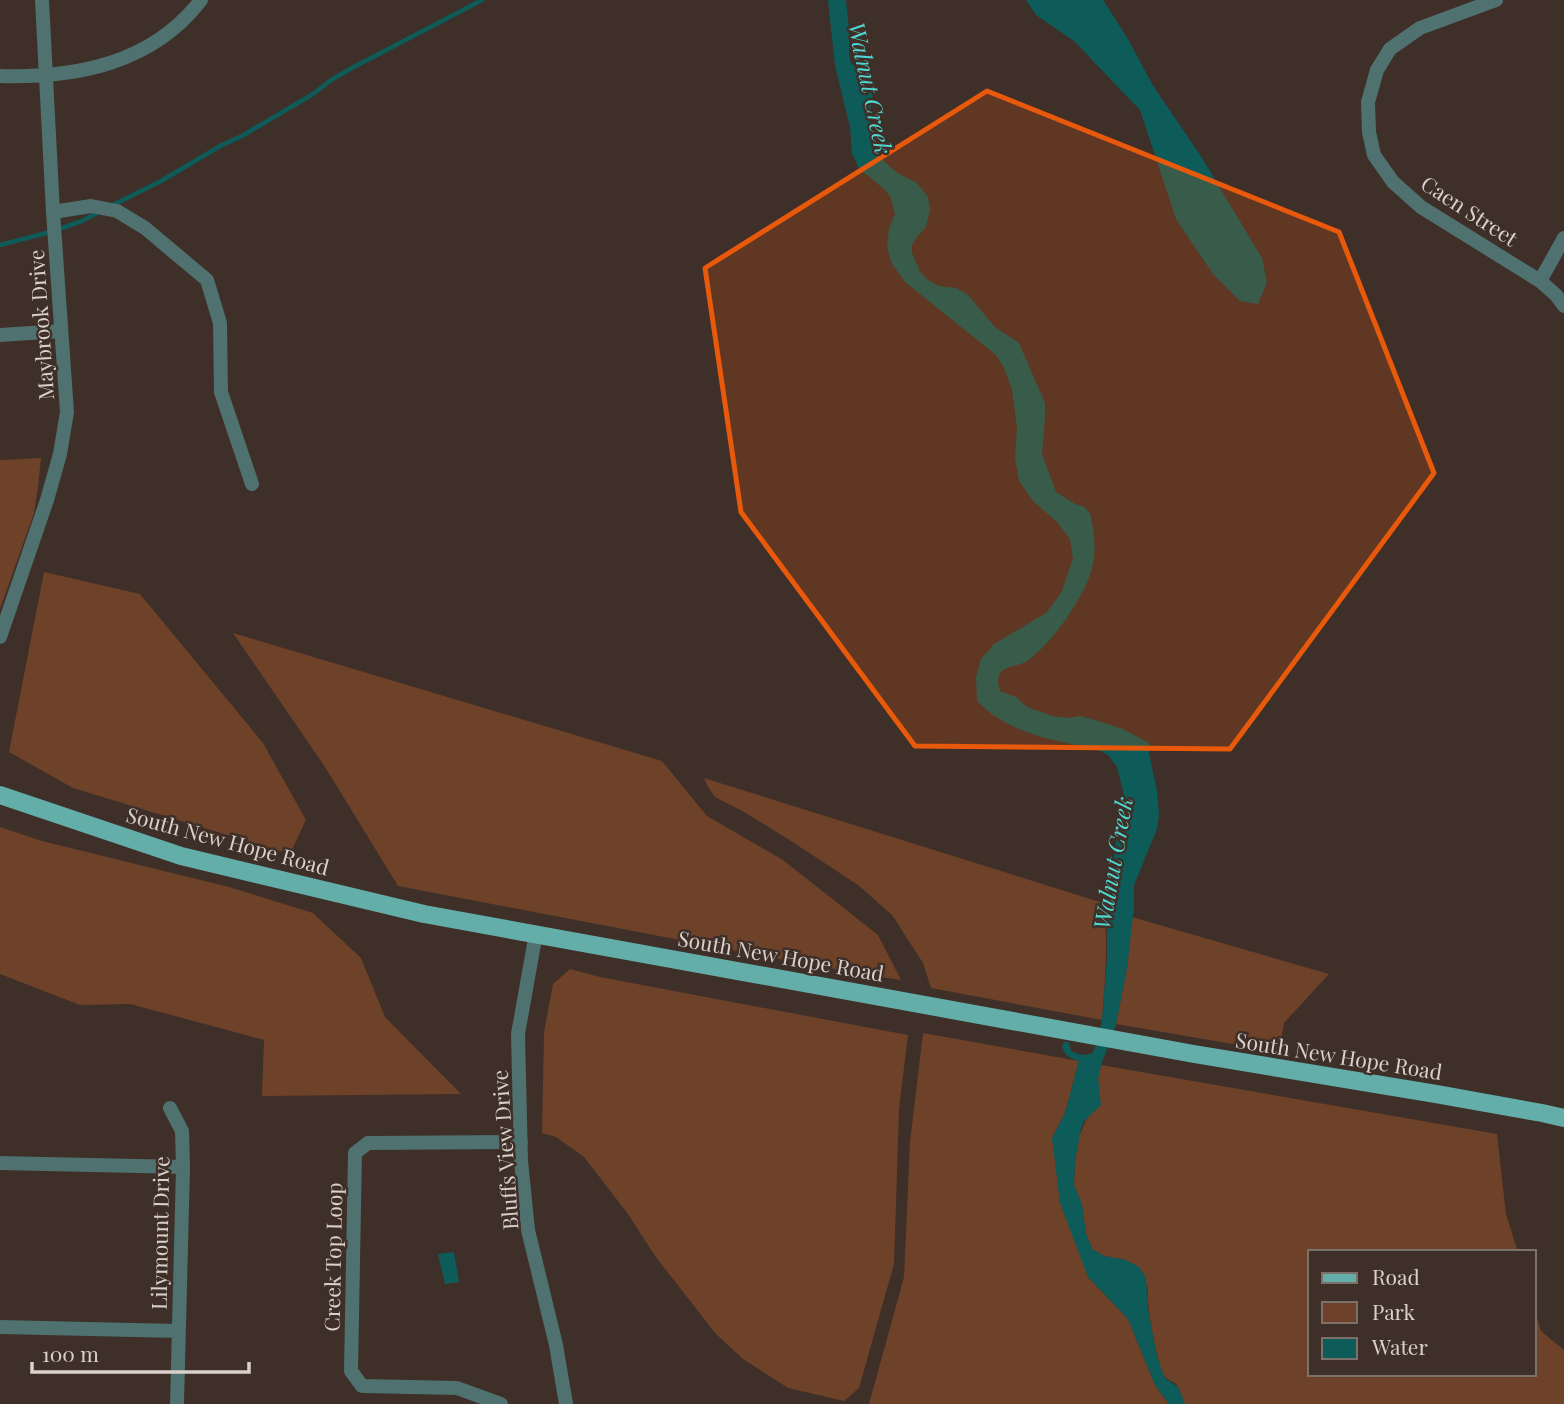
<svg xmlns="http://www.w3.org/2000/svg" width="1564" height="1404" font-family="'Playfair Display',serif">
<style>
.green{fill:#6e4129}
.water{fill:#0e5c5a}
.lines{fill:none;stroke-linecap:round;stroke-linejoin:round}
.stream{stroke:#0e5c5a;stroke-width:4.5}
.street{stroke:#4f716f;stroke-width:14}
.primary{stroke:#64aeaa;stroke-width:18}
.marked{fill:#e8590c;fill-opacity:0.2;stroke:#e8590c;stroke-width:5;stroke-linejoin:round}
.labels{text-anchor:middle;dominant-baseline:central;stroke-width:5;stroke-linejoin:round;paint-order:stroke}
.street-label{font-size:21px;fill:#dad1cc;stroke:#3e2f28}
.water-label{font-size:23px;font-style:italic;fill:#4fd8d3;stroke:#3e2f28}
</style>
<rect width="100%" height="100%" fill="#3e2f28"/>
<path class="green" d="M41,458L38,487L34,513L0,609V460Z
M44,572L140,594L263,743L306,820L290,854L73,788L9,752Z
M233,633L662,761L707,816L783,860L878,935L901,980L863,974L753,954L398,886L325,767Z
M704,778L1103,903C1109,942 1105,981 1102,1020L931,988L923,963L892,915L858,885L791,841L744,812L715,797L708,787Z
M0,827L42,841L229,887L313,913L361,958L385,1017L461,1094L262,1096L264,1040L130,1004L80,1005L0,974Z
M1132,917L1329,974L1284,1023L1279,1052L1116,1024L1127,968Z
M570,969L600,977L908,1035L899,1109L894,1264L859,1388L844,1401L788,1388L743,1359L716,1334L655,1256L628,1214L584,1157L556,1137L542,1133L544,1032L553,984Z
M923,1033L1079,1061L1065,1113L1052,1138L1088,1277L1128,1319L1155,1385L1169,1404H869L904,1277L910,1142Z
M1101,1065L1497,1134L1506,1214L1518,1252H1310V1374H1534V1308L1541,1331L1564,1350V1404H1185C1182,1398 1180,1389 1176,1384C1171,1380 1166,1380 1163,1374C1157,1361 1145,1301 1148,1288L1126,1260L1104,1256L1092,1249L1086,1233L1082,1205L1074,1185L1075,1161L1079,1137L1099,1088L1098,1079Z"/>
<path class="water" d="M828,0H846L849,29V55L851,63L870,79L874,87L869,119L875,150L884,161L896,172L917,183L928,197L930,209L926,227L916,238L912,245V253L920,272L928,280L939,286L956,288L967,294L996,328L1019,343L1045,403V419L1042,454L1056,492L1075,504L1083,506L1090,513C1094,531 1097,550 1092,568C1086,595 1051,645 1027,661C1020,666 1009,665 1002,671C996,677 998,684 1000,691L1016,697L1027,707L1052,716L1068,718L1080,716L1095,720L1123,729L1149,743V753L1157,791L1159,814L1157,829L1134,885V907L1127,968L1116,1024L1101,1065L1098,1079L1101,1105L1084,1121L1081,1129L1075,1161L1074,1185L1082,1205L1086,1233L1092,1249L1104,1256L1126,1260L1139,1267L1146,1278L1148,1310L1157,1356L1162,1371L1165,1378L1178,1387L1185,1404H1169L1155,1385L1128,1319L1088,1277L1060,1203L1052,1138L1065,1113L1079,1061C1070,1058 1064,1056 1062,1046L1064,1042H1069L1071,1051C1079,1055 1085,1056 1093,1053L1097,1043L1102,1020L1107,959V928L1103,893L1106,882L1115,870L1114,856L1118,829L1126,813L1125,799L1117,767L1109,756L1101,751C1056,739 1011,736 977,701L976,677L981,659L994,644L1046,613L1061,593L1073,559L1070,539L1057,522L1034,502L1019,481L1015,458L1017,427L1012,390L1004,368L996,355L905,282L892,264L887,247L889,228L895,214L891,199L886,191L870,177L860,171L852,153L850,127L835,66Z
M1026,0H1103L1128,39L1152,84L1202,158L1262,258L1267,282L1258,304L1240,301L1213,274L1176,219L1140,110L1074,41L1036,15Z
M454,1252L459,1282L445,1284L438,1254Z"/>
<g class="lines">
<path class="stream" d="M113,205L161,181L222,145L242,136L313,94L331,80L352,68L482,0
M59,229L82,221L99,212
M0,245L50,232"/>
<path class="street" d="M1496,0L1420,28L1390,49L1377,70L1368,102L1369,132L1374,155L1393,182L1421,207L1540,281L1556,295L1564,306
M0,76C76,78 152,64 201,0
M53,212L91,206L117,211L145,228L207,280L220,323L221,392L252,484
M1540,281L1564,238
M0,335L61,331
M0,637L47,500L60,454L67,412L53,212L42,0
M536,933L518,1034L521,1161L528,1230L556,1345L566,1404
M170,1108L182,1131L183,1167L177,1404
M0,1163L183,1167
M0,1327L178,1331
M501,1404L457,1388L362,1386L351,1371L355,1153L368,1143L521,1142"/>
<path class="primary" d="M0,795L181,856L424,914L1194,1054L1436,1094L1542,1113L1564,1118"/>
</g>
<path class="marked" d="M987,91L1339,232L1434,473L1230,749L915,746L741,512L705,268Z"/>
<g class="labels">
<g class="street-label">
<text transform="translate(1470 210) rotate(33)">Caen Street</text>
<text transform="translate(40 325) rotate(-94)">Maybrook Drive</text>
<text transform="translate(228 840) rotate(15)">South New Hope Road</text>
<text transform="translate(781 955) rotate(10)">South New Hope Road</text>
<text transform="translate(1339 1055) rotate(9)">South New Hope Road</text>
<text transform="translate(504 1150) rotate(-94)">Bluffs View Drive</text>
<text transform="translate(159 1233) rotate(-89)">Lilymount Drive</text>
<text transform="translate(332 1257) rotate(-89)">Creek Top Loop</text>
</g>
<g class="water-label">
<text transform="translate(871 88) rotate(78)">Walnut Creek</text>
<text transform="translate(1112 863) rotate(-80)">Walnut Creek</text>
</g>
</g>
<rect x="1308" y="1250" width="228" height="126" fill="#3e2f28" stroke="#7c706a" stroke-width="2"/>
<rect x="1322" y="1273" width="35" height="10" fill="#64aeaa" stroke="#7c706a" stroke-width="2"/>
<text x="1372" y="1285" font-size="21" fill="#dad1cc">Road</text>
<rect x="1322" y="1302" width="35" height="21" fill="#6e4129" stroke="#7c706a" stroke-width="2"/>
<text x="1372" y="1320" font-size="21" fill="#dad1cc">Park</text>
<rect x="1322" y="1338" width="35" height="21" fill="#0e5c5a" stroke="#7c706a" stroke-width="2"/>
<text x="1372" y="1355" font-size="21" fill="#dad1cc">Water</text>
<path d="M32 1362v10h217v-10" fill="none" stroke="#dad1cc" stroke-width="3.5"/>
<text x="42" y="1362" font-size="21" fill="#dad1cc" stroke="#3e2f28" stroke-width="5" paint-order="stroke">100 m</text>
</svg>
